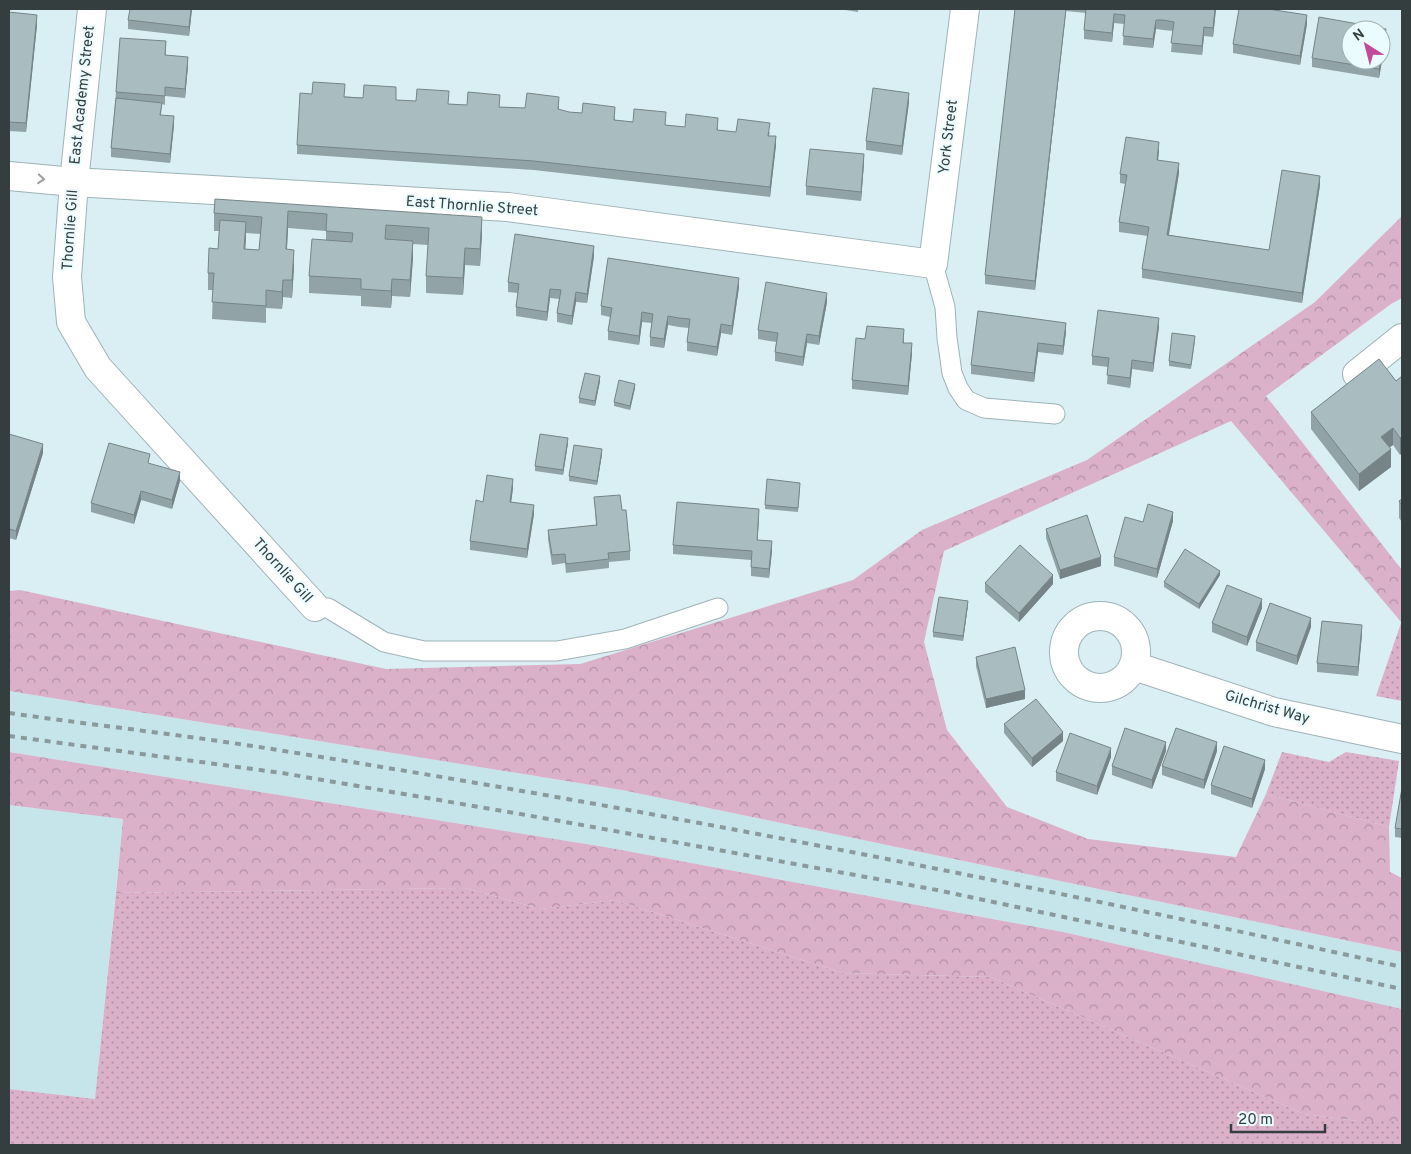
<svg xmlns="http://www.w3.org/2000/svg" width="1411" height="1154" font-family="Overpass,sans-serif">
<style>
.built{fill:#c6e5ea}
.grass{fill:url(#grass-dots)}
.forest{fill:url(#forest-crowns)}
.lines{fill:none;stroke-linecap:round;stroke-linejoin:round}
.service-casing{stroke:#9fb3b7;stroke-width:21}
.minor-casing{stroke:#9fb3b7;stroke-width:30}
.service{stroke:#fff;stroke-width:19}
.minor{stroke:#fff;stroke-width:28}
.rail{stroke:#8a999c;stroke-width:4;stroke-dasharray:6 6;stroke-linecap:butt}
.wall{fill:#91a3a6;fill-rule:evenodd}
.shaded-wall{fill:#768487}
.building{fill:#a9bdc1;stroke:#768487}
.oneway{stroke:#9a9e9f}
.labels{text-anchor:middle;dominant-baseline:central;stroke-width:4;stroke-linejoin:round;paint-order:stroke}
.street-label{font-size:15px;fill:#353e3f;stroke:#eafcff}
</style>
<defs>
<pattern id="grass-dots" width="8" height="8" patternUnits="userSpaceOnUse" patternTransform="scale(1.25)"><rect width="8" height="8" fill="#dbb0c9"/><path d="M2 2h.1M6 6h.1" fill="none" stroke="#b291a5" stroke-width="1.8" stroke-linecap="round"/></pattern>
<pattern id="forest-crowns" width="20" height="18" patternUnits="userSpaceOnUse" patternTransform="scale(1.25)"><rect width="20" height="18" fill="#dbb0c9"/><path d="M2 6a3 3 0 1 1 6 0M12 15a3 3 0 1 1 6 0" fill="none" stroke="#b291a5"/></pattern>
</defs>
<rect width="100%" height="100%" fill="#daeff3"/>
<path class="built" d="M9,691L622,790L1402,952V1009L1063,932L605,847L9,752Z
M9,805L123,819L95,1099L9,1089Z"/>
<path class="grass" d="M1401,623H1402V701L1376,696Z
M1282,752L1329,762L1346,752L1399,761L1389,827L1266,794Z
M465,888L541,909L615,900L843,973L991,977L1304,1114L1358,1121H1402V1145H9V1089L95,1099L116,893Z"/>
<path class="forest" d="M1402,216V298L1391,304L1266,396L1402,570V623L1231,421L944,551L924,642L947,730L1007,807L1088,839L1236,857L1266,794L1389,827L1390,872L1402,878V952L622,790L9,691V591L20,590L386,669L580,664L853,580L922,530L1087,460L1315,302Z
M9,752L605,847L1063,932L1402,1009V1121H1358L1304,1114L991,977L843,973L615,900L541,909L465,888L116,893L123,819L9,805Z"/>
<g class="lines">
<defs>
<path id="service" d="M933,264L945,307L947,338L952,373L958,388L966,400L984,408L1055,414
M315,607L328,608L384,642L424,651H557L625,639L718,608"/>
<path id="minor" d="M92,9L74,182L67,277L71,322L98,368L315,607
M9,176L74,182L508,207L933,264L965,9
M1357,374L1402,338
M1064 652a36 36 0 1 1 72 0a36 36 0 1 1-72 0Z
M1134,666L1274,712L1402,739"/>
</defs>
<use href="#service" class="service-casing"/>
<use href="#minor" class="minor-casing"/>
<use href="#service" class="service"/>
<use href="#minor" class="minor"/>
<path class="rail" d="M9,713C100,726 193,736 284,751C659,811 1032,885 1402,967
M9,736L282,773L549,819L937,890L1402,989"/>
</g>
<path class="wall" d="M192,9L189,36L128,29V20Z
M839,9H858V12Z
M1015,9H1216L1213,37L1204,36L1202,55L1171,52L1173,31L1163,30L1156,29L1153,48L1123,45L1124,24L1114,23L1112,42L1084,39V30L1086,13L1066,11L1035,290L985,284V275Z
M9,12L37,25L26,132L9,131Z
M1307,24L1300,65L1233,53V44Z
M1386,38L1379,78L1312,67V58Z
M166,50V55L188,66L185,98L165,96V105L162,104L161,115L174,125L170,163L111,157V148L116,92Z
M312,94L448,104L500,107L525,108L559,106V110L569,112L615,116V120L685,127H718V130L736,132H770L769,136L776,145L770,197L534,170L297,154V145Z
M909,102L902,155L866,150V141Z
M1159,151L1158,160L1179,173L1169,235L1269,250L1320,185L1302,303L1142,278V269L1148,236L1119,232V222L1125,184L1120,183V174Z
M864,163L861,201L806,195V186Z
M215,199L482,234L480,266L465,265L463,295L426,293V276L428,245L413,244V258L410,297L392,296L391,308L361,306V296L309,293V276L326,240V231L288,228L287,249L294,267L292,298L283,297L282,309L266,308V323L212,319L213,290H208V273L218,249L219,231H214V213ZM246,233L261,234L259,250L245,249Z
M594,256L587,303L576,302L572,325L557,322V313L559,299L550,298L547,321L516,316V307L518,293L508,292V282Z
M739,287L732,335L721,333L717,356L687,351V342L689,328L679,327L668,325L664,348L650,346V337L652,323L642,322L639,345L608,340V331L610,317L601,315V306Z
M827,302L819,345L807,343L803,366L775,361V352L776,342L758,339V330Z
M1159,327L1153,372L1132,369L1130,388L1107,384L1108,367L1092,365V356Z
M1066,332L1063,355L1038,352L1034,382L971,374V365Z
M865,339H904V343L912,353L908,395L852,389V380Z
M1195,341L1191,369L1169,366V361Z
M1402,376L1400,455L1393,445L1389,447L1391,467L1359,491L1311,429V412L1396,381Z
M600,381L595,406L579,403V398Z
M635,388L630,410L614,406V402Z
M9,434L43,453L16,540L9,538Z
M568,443L563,475L535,471V466Z
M602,454L597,485L569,481V476Z
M150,464L180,481L172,509L141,500L134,524L91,512V503Z
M800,487L798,512L765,509V505Z
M513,488L511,502L534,514L527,558L470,550V541L483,502Z
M594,497L622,510L630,551V560L609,562V568L566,573L565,563L552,565L548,539V530L596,525Z
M1402,499V522L1399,518V501Z
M759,518L757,540L772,551L769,578L751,576V560L673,554V545Z
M1173,521L1157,578L1114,566V557L1143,522Z
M1046,529L1101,566L1060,579L1046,538Z
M1220,575L1199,609L1164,587V582Z
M985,583L1053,584L1019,622L985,592Z
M968,605L963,641L933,637V632Z
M1262,608L1247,646L1212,632V623Z
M1311,627L1297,665L1256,651V642Z
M1362,634L1358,676L1317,672V663Z
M976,657L1025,699L986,708L976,666Z
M1004,724L1063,741L1032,767L1004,733Z
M1166,751L1152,789L1112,775V766Z
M1217,751L1204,789L1162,775V766Z
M1111,757L1097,795L1056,781V772Z
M1265,769L1252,808L1211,794V785Z
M1402,788V838L1395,837V828Z"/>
<path class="shaded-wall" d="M191,9H192L189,36V27Z
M1066,9V11L1035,290V281Z
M1215,9H1216L1213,37V28Z
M1114,14V23L1112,42V33Z
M37,15V25L26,132V123Z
M1307,15V24L1300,65V56Z
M1156,20V29L1153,48V39Z
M1204,27V36L1202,55V46Z
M1386,29V38L1379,78V69Z
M188,57V66L185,98V89Z
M909,93V102L902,155V146Z
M174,116V125L170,163V154Z
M776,136V145L770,197V187Z
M1159,142V151L1157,169V160Z
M864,154V163L861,201V192Z
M1179,163V173L1167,244V235Z
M1320,176V185L1302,303V293Z
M288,211V228L286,266V249Z
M482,217V234L480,266V249Z
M246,222V239L244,266V249Z
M413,241V258L410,297V280Z
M594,246V256L587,303V294Z
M465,248V265L463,295V278Z
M294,250V267L292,298V280Z
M739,278V287L732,335V326Z
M392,279V296L391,308V291Z
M283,280V297L282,309V292Z
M550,289V298L547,321V312Z
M576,292V302L572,325V316Z
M827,293V302L819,345V336Z
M642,312V322L639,345V336Z
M668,316V325L664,348V339Z
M1159,318V327L1153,372V363Z
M1066,323V332L1063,355V346Z
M721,324V333L717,356V347Z
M807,334V343L803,366V357Z
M912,343V353L908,395V386Z
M1038,343V352L1034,382V373Z
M1132,360V369L1130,388V378Z
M600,376V381L595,406V401Z
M635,384V388L630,410V406Z
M1393,428V445L1381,454V437Z
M1402,436V453L1400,455V438Z
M568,438V443L563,475V470Z
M43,444V453L16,540V531Z
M602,449V454L597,485V481Z
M1391,449V467L1359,491V474Z
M180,472V481L172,509V500Z
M513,479V488L510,511V502Z
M141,491V500L134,524V515Z
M534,505V514L527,558V549Z
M759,509V518L757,549V540Z
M1173,512V521L1157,578V569Z
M772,541V551L769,578V569Z
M1101,557V566L1060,579V570Z
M1220,571V575L1199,609V604Z
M1053,575V584L1019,622V613Z
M1262,599V608L1247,646V637Z
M968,601V605L963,641V636Z
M1311,618V627L1297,665V656Z
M1362,625V634L1358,676V667Z
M1025,690V699L986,708V699Z
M1063,732V741L1032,767V758Z
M1166,742V751L1152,789V780Z
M1217,742V751L1204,789V780Z
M1111,748V757L1097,795V786Z
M1265,760V769L1252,808V799Z"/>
<path class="building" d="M130,9H191L189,27L128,20Z
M1015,9H1066L1035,281L985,275Z
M1086,9H1215L1213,28L1204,27L1202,46L1171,43L1174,22L1163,20H1156L1153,39L1123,36L1125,15L1114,14L1112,33L1084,30Z
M1239,9H1268L1307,15L1300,56L1233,44Z
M9,12L37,15L26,123L9,122Z
M1319,17L1386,29L1381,59V30H1351V60H1381L1379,69L1312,58Z
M120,38L166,41L165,55L188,57L185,89L165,87V96L116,92Z
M313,82L345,84L344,97L363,98L364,85L396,87V100L416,101L417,89L449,91L448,104L467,105L468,92L500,95L499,107L525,108L527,93L559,97L558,109L569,112L582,113L583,103L615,107L614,120L633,122L634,109L666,112L665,125L685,127L686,114L718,118L717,130L736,132L738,119L770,123L768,136H776L770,187L534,161L297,145L300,93L312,94Z
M873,88L909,93L902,146L866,141Z
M116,98L162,103L160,115L174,116L170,154L111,148Z
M1126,137L1159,142L1157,160L1179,163L1167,235L1269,250L1282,170L1320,176L1302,293L1142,269L1149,227L1119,222L1127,175L1120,174Z
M810,149L864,154L861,192L806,186Z
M215,199L482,217L480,249L465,248L463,278L426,276L429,228L386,225L385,239L413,241L410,280L392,279L391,291L361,289V279L309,276L312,239L352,242L353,233L326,231L327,214L288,211L286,249L294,250L292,280H283L282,292L266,290V306L212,302L214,273H208L209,248L218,249L220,220L246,222L244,249L259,250L262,217L214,213Z
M515,234L594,246L587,294L576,292L572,316L557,313L561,290L550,289L547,312L516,307L519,284L508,282Z
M608,258L739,278L732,326L721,324L717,347L687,342L690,319L679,318L668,316L664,339L650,337L653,314L642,312L639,336L608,331L612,308L601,306Z
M766,282L827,293L819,336L807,334L803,357L775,352L778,333L758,330Z
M1098,310L1159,318L1153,363L1132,360L1130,378L1107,375L1109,358L1092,356Z
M978,311L1066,323L1063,346L1038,343L1034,373L971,365Z
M867,326L904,329L903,343H912L908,386L852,380L856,338L865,339Z
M1172,333L1195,336L1191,365L1169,361Z
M1379,359L1396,381L1402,376V436L1400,438L1393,428L1381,437L1391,449L1359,474L1311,412Z
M585,373L600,376L595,401L579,398Z
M619,380L635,384L630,406L614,402Z
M9,434L43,444L16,531L9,529Z
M540,434L568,438L563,470L535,466Z
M109,443L150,454L148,463L180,472L172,500L141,491L134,515L91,503Z
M574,445L602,449L597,481L569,476Z
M487,475L513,479L510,502L534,505L527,549L470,541L476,500L483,502Z
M767,479L800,483L798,508L765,505Z
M620,495L622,510H626L630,551L608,553L609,559L566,564L565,554L552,555L548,530L597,525L594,497Z
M1402,499V505L1399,501Z
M677,502L759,509L757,540L772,541L769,569L751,567L752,551L673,545Z
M1148,504L1173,512L1157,569L1114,557L1125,517L1143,522Z
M1087,515L1101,557L1060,570L1046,529Z
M1020,545L1053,575L1019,613L985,583Z
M1185,549L1220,571L1199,604L1164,582Z
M1227,585L1262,599L1247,637L1212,623Z
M939,597L968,601L963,636L933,632Z
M1270,603L1311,618L1297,656L1256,642Z
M1322,621L1362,625L1358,667L1317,663Z
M1015,647L1025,690L986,699L976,657Z
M1036,699L1063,732L1032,758L1004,724Z
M1125,728L1166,742L1152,780L1112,766Z
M1176,728L1217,742L1204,780L1162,766Z
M1070,733L1111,748L1097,786L1056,772Z
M1224,746L1265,760L1252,799L1211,785Z
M1402,788V829L1395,828Z"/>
<defs><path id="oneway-chevron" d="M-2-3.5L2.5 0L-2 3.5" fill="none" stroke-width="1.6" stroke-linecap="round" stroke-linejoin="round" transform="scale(1.25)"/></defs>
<use class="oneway" href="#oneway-chevron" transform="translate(41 179) rotate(5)"/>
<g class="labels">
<g class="street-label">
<text transform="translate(83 95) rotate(-84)">East Academy Street</text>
<text transform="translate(949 137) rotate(-83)">York Street</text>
<text transform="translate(472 207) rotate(4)">East Thornlie Street</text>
<text transform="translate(71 230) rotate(-86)">Thornlie Gill</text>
<text transform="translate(282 571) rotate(48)">Thornlie Gill</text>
<text transform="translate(1267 708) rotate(16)">Gilchrist Way</text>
</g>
</g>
<rect width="1411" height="1154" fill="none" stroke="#353e3f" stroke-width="20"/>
<g transform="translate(1366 45) rotate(324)"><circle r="24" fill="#eafcff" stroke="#a2b0b2"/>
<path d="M0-4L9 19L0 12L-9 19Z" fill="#c3499d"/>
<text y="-8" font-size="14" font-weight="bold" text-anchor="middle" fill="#353e3f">N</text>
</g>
<path d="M1231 1124v8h94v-8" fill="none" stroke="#353e3f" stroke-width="2.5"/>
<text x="1238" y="1124" font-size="15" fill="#353e3f" stroke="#eafcff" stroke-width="4" paint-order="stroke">20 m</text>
</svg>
